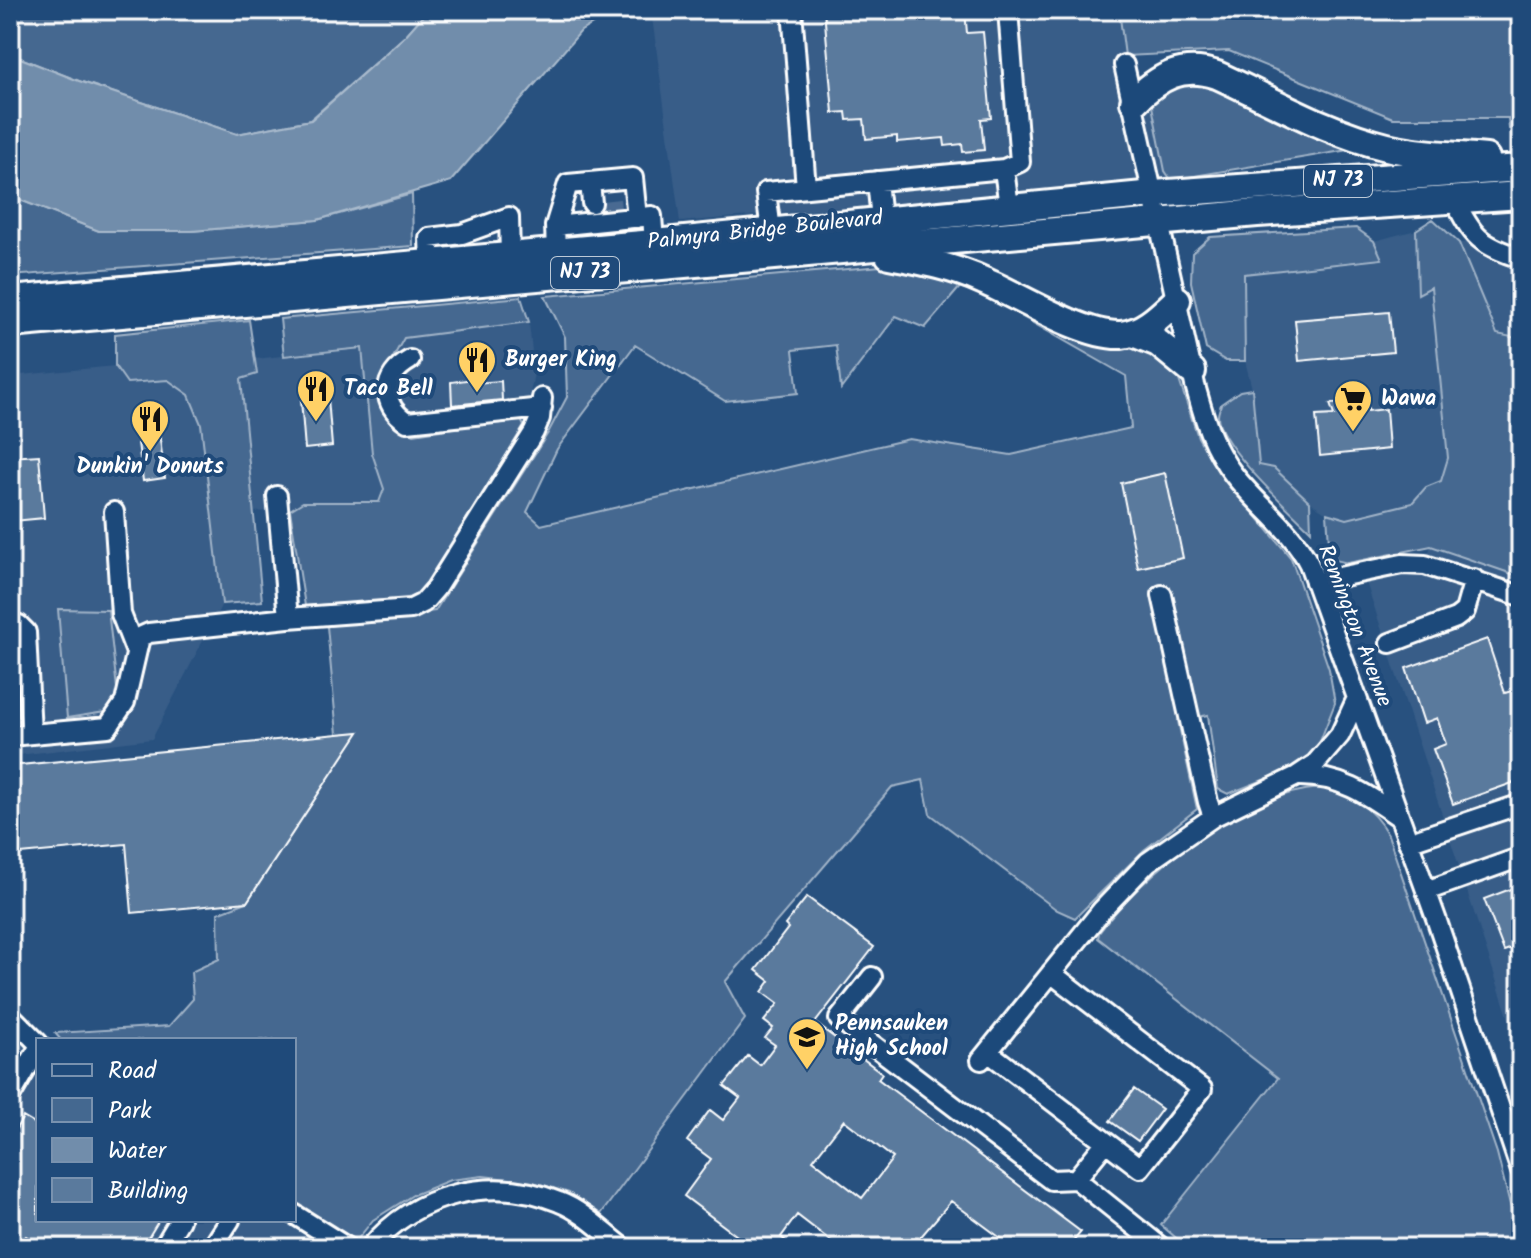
<svg xmlns="http://www.w3.org/2000/svg" width="1531" height="1258" font-family="Kalam,sans-serif">
<style>
.built{fill:#375d88}
.green{fill:#446890;stroke:#a2b4c8;stroke-width:2}
.water{fill:#718dab;stroke:#aabbcd;stroke-width:2}
.building{fill:#5a7a9d;stroke:#fff;stroke-width:2;fill-rule:evenodd}
.lines{fill:none;stroke-linecap:round;stroke-linejoin:round}
.minor-tunnel{stroke:#486b92;stroke-width:18;stroke-dasharray:18 9;stroke-linecap:butt}
.minor-casing{stroke:#fff;stroke-width:24}
.highway-casing{stroke:#fff;stroke-width:32}
.minor{stroke:#1f4a7a;stroke-width:18}
.highway{stroke:#1f4a7a;stroke-width:26}
.labels{text-anchor:middle;dominant-baseline:central;stroke-width:8;stroke-linejoin:round;paint-order:stroke}
.shield{fill:#1f4a7a;stroke:#bcc9d7;stroke-width:2}
.shield-label{font-size:20px;font-weight:bold;fill:#fff}
.street-label{font-size:22px;fill:#fff;stroke:#1f4a7a}
.poi-label{font-size:22px;font-weight:bold;fill:#fff;stroke:#1f4a7a;text-anchor:start}
</style>
<rect width="100%" height="100%" fill="#28517f"/>
<filter id="ink" filterUnits="userSpaceOnUse"><feTurbulence type="fractalNoise" baseFrequency=".0125" numOctaves="2"/><feDisplacementMap in="SourceGraphic" scale="16" xChannelSelector="R" yChannelSelector="G"/><feConvolveMatrix kernelMatrix="1 2 1 2 8 2 1 2 1" color-interpolation-filters="sRGB"/></filter>
<g filter="url(#ink)">
<path class="built" d="M651,10H1119L1125,56L1151,101L1165,171L1171,180L680,222Z
M1416,230L1418,293L1431,286L1448,458L1441,481L1426,487L1412,503L1347,519L1327,513L1310,502L1274,468L1259,465L1252,389L1245,361L1244,274L1382,259L1374,241Z
M1521,242V1056L1366,582L1425,565L1497,334L1459,243Z
M529,322L534,373L524,426L520,418L414,434L398,425L381,379L403,338Z
M362,347L372,453L384,489L379,502H303L290,510L253,512L241,378L257,374L255,359Z
M115,366L127,383L168,380L189,395L201,424L222,604L152,739L10,756V376Z
M17,1023L38,1040V1220H294V1210L358,1248H10V1036Z"/>
<path class="green" d="M10,10H428L405,36L310,120L237,134L79,81L10,54Z
M1119,10H1521V128L1509,129L1508,118H1393L1229,51L1125,56Z
M1201,82L1348,150L1171,180L1165,171L1151,101L1171,85Z
M412,194L413,246L10,276V196L99,231H192L317,220Z
M1433,219L1459,243L1497,334L1521,339V577L1431,546L1348,563L1330,559L1327,513L1347,519L1412,503L1426,487L1441,481L1448,458L1431,287L1418,294L1416,230Z
M1356,228L1374,241L1382,259L1244,274L1245,361H1226L1206,349L1191,282L1192,253L1210,237Z
M881,266L923,269L961,286L925,328L896,316L841,389L836,345L793,350L798,393L725,401L635,345L557,449L527,512L541,525L909,439L1011,455L1131,428L1126,376L1007,308L1009,303L1157,354L1177,374L1198,437L1214,465L1291,558L1329,669L1335,703L1317,749L1298,766L1228,794L1218,789L1208,715L1178,721L1197,809L1144,850L1075,918L1057,910L930,814L923,780L892,787L725,982L745,1019L601,1214L569,1193L533,1182L483,1176L450,1180L413,1195L373,1220L353,1245L294,1210V1040H61L55,1033L169,1026L193,999L191,972L219,959L218,913L247,902L358,733L337,734L327,626L435,611L548,433L567,397L565,337L545,296Z
M521,297L529,322L404,338L381,379L398,425L414,434L520,418L524,426L418,598L305,606L290,510L303,502H379L384,489L372,453L362,348L284,356L280,319Z
M249,320L257,374L241,379L262,601L222,604L201,424L189,395L168,380L127,383L115,366V334Z
M1252,389L1259,465L1274,468L1310,502L1311,531C1290,510 1218,445 1218,416C1218,412 1220,408 1221,404L1240,391Z
M58,609L108,610L118,697L105,712L67,718Z
M1320,788C1351,794 1372,807 1388,835L1497,1153L1521,1248H1188L1161,1225L1278,1078L1098,938L1099,933C1142,873 1244,793 1320,788Z"/>
<path class="water" d="M428,10H616L581,31L451,181L317,220L192,231H99L10,196V54L79,81L237,134L311,120L405,36Z"/>
<path class="building" d="M824,10H965L967,33L983,32L991,118L981,119L984,150L963,152L962,144L945,146L944,138L897,142V136L866,139L864,119L847,120L846,112L833,113Z
M1389,312L1393,352L1299,361L1295,320Z
M473,379L474,383L501,381L502,400L452,405L451,382Z
M328,398L332,446L305,449L301,400Z
M1367,401L1368,411L1386,409L1389,449L1320,456L1316,416L1334,415L1330,404Z
M158,424L165,478L143,481L136,427Z
M39,455L44,518L14,521L10,457Z
M1165,473L1183,558L1138,568L1121,483Z
M1487,639L1505,693L1521,688V780L1453,804L1433,749L1446,744L1437,718L1424,723L1406,668Z
M359,732L247,902L132,913L126,844L10,855V766Z
M1521,885V945L1504,951L1484,899Z
M807,897L874,947L815,1023L882,1073L878,1079L1081,1232L1068,1248H1014L951,1201L918,1240L929,1248H840L797,1215L781,1237L795,1248H741L745,1242L684,1196L711,1159L687,1141L710,1110L723,1120L740,1098L724,1086L748,1056L760,1065L775,1045L765,1038L773,1028L764,1021L778,1004L762,992L770,981L756,970L788,928L785,925ZM844,1120L893,1158L862,1198L813,1160Z
M1134,1089L1162,1109L1138,1141L1110,1121Z
M23,1117L38,1126V1220H159L142,1248H46L26,1236L18,1248H10V1139Z"/>
<g class="lines">
<path class="minor-tunnel" d="M611,200L613,217"/>
<defs>
<path id="minor" d="M792,10L806,188
M1124,65L1195,385C1204,418 1212,447 1234,475C1258,506 1291,528 1309,564L1437,921L1521,1171
M1004,169L1020,162L1008,10
M877,181L881,219
M590,182L592,203
M1454,199C1472,236 1480,246 1521,258
M555,226L568,184L633,178L637,218
M771,231L766,192L1004,169L1009,207
M556,252L555,226L652,216L654,243
M430,263L429,238L462,234L509,217L510,256
M410,360C382,376 380,404 407,422L542,408
M277,496L288,618
M114,512L121,614L135,650
M1315,582L1402,564L1425,565L1521,596
M1162,595L1208,802L1213,817
M10,622L19,625L26,632L31,734
M1390,643L1456,618L1465,611L1474,579
M10,736L108,727L125,702L140,637L149,633L288,618L411,609L423,603L436,588L534,432L540,418L542,398
M1297,776C1339,775 1367,794 1399,817
M1408,842L1521,804
M1426,891L1521,857
M872,977L839,1019L1051,1180L1076,1179
M10,1015L38,1043
M988,1052L1140,1168L1202,1089L1051,973
M981,1060L1102,910L1148,862L1213,817L1297,776L1315,764L1340,735L1357,698
M10,1097L38,1049
M1106,1142L1076,1179L1162,1248
M294,1214L348,1248
M163,1248L180,1220
M212,1248L230,1220
M370,1248C416,1192 493,1175 559,1202C583,1211 604,1233 624,1248"/>
<path id="highway" d="M1134,102C1158,77 1182,63 1217,75C1272,100 1328,133 1387,147C1419,155 1453,155 1486,158
M889,255C922,261 954,267 984,281C1019,296 1084,337 1121,335C1144,333 1161,315 1177,300
M10,300L654,243L1154,194L1521,168
M10,324L1257,213L1521,195
M1133,333L1158,343L1192,371"/>
</defs>
<use href="#minor" class="minor-casing"/>
<use href="#highway" class="highway-casing"/>
<use href="#minor" class="minor"/>
<use href="#highway" class="highway"/>
</g>
</g>
<defs>
<symbol id="restaurant-pin" viewBox="-11 -11 22 30"><path d="M0 17L-7.5 6A9.5 9.5 0 1 1 7.5 6Z" fill="#ffd166" stroke="#1f4a7a"/><path d="M-5-6h1v4h1v-4h1v4h1v-4h1v5L-1.5 .5V6h-2V.5L-5-1ZM5-6V6H3V1.5H1.5Q1.5-4 5-6Z" fill="#111"/></symbol>
<symbol id="supermarket-pin" viewBox="-11 -11 22 30"><path d="M0 17L-7.5 6A9.5 9.5 0 1 1 7.5 6Z" fill="#ffd166" stroke="#1f4a7a"/><path d="M-6-5.5h2.5l.6 2H6L4.5 2H-2.5L-4.4-4H-6ZM-1.5 3.2a1.3 1.3 0 1 0 .1 0ZM3 3.2a1.3 1.3 0 1 0 .1 0Z" fill="#111"/></symbol>
<symbol id="school-pin" viewBox="-11 -11 22 30"><path d="M0 17L-7.5 6A9.5 9.5 0 1 1 7.5 6Z" fill="#ffd166" stroke="#1f4a7a"/><path d="M0-5L7-2L0 1L-7-2ZM-4 1L0 2.5L4 1V4Q0 6-4 4Z" fill="#111"/></symbol>
</defs>
<g fill-rule="evenodd">
<use href="#restaurant-pin" x="455" y="338" width="44" height="60"/>
<use href="#restaurant-pin" x="294" y="367" width="44" height="60"/>
<use href="#supermarket-pin" x="1331" y="377" width="44" height="60"/>
<use href="#restaurant-pin" x="128" y="397" width="44" height="60"/>
<use href="#school-pin" x="785" y="1015" width="44" height="60"/>
</g>
<g class="labels">
<g class="shield">
<rect x="1304" y="165" width="68" height="32" rx="6"/>
<rect x="551" y="257" width="68" height="32" rx="6"/>
</g>
<g class="shield-label">
<text x="1338" y="181">NJ 73</text>
<text x="585" y="273">NJ 73</text>
</g>
<g class="street-label">
<text transform="translate(765 231) rotate(-6)">Palmyra Bridge Boulevard</text>
<text transform="translate(1354 626) rotate(69)">Remington Avenue</text>
</g>
<g class="poi-label">
<text x="505" y="360">Burger King</text>
<text x="344" y="389">Taco Bell</text>
<text x="1381" y="399">Wawa</text>
<text x="150" y="467" text-anchor="middle">Dunkin' Donuts</text>
<text x="835" y="1024">Pennsauken<tspan x="835" dy="25">High School</tspan></text>
</g>
</g>
<rect width="1531" height="1258" fill="none" stroke="#1f4a7a" stroke-width="40"/>
<rect x="20" y="20" width="1491" height="1218" fill="none" stroke="#fff" stroke-width="3" filter="url(#ink)"/>
<rect x="36" y="1038" width="260" height="184" fill="#1f4a7a" stroke="#7992af" stroke-width="2"/>
<rect x="52" y="1064" width="40" height="12" fill="#1f4a7a" stroke="#7992af" stroke-width="2"/>
<text x="108" y="1078" font-size="24" fill="#ffffff">Road</text>
<rect x="52" y="1098" width="40" height="24" fill="#446890" stroke="#7992af" stroke-width="2"/>
<text x="108" y="1118" font-size="24" fill="#ffffff">Park</text>
<rect x="52" y="1138" width="40" height="24" fill="#718dab" stroke="#7992af" stroke-width="2"/>
<text x="108" y="1158" font-size="24" fill="#ffffff">Water</text>
<rect x="52" y="1178" width="40" height="24" fill="#5a7a9d" stroke="#7992af" stroke-width="2"/>
<text x="108" y="1198" font-size="24" fill="#ffffff">Building</text>
</svg>
